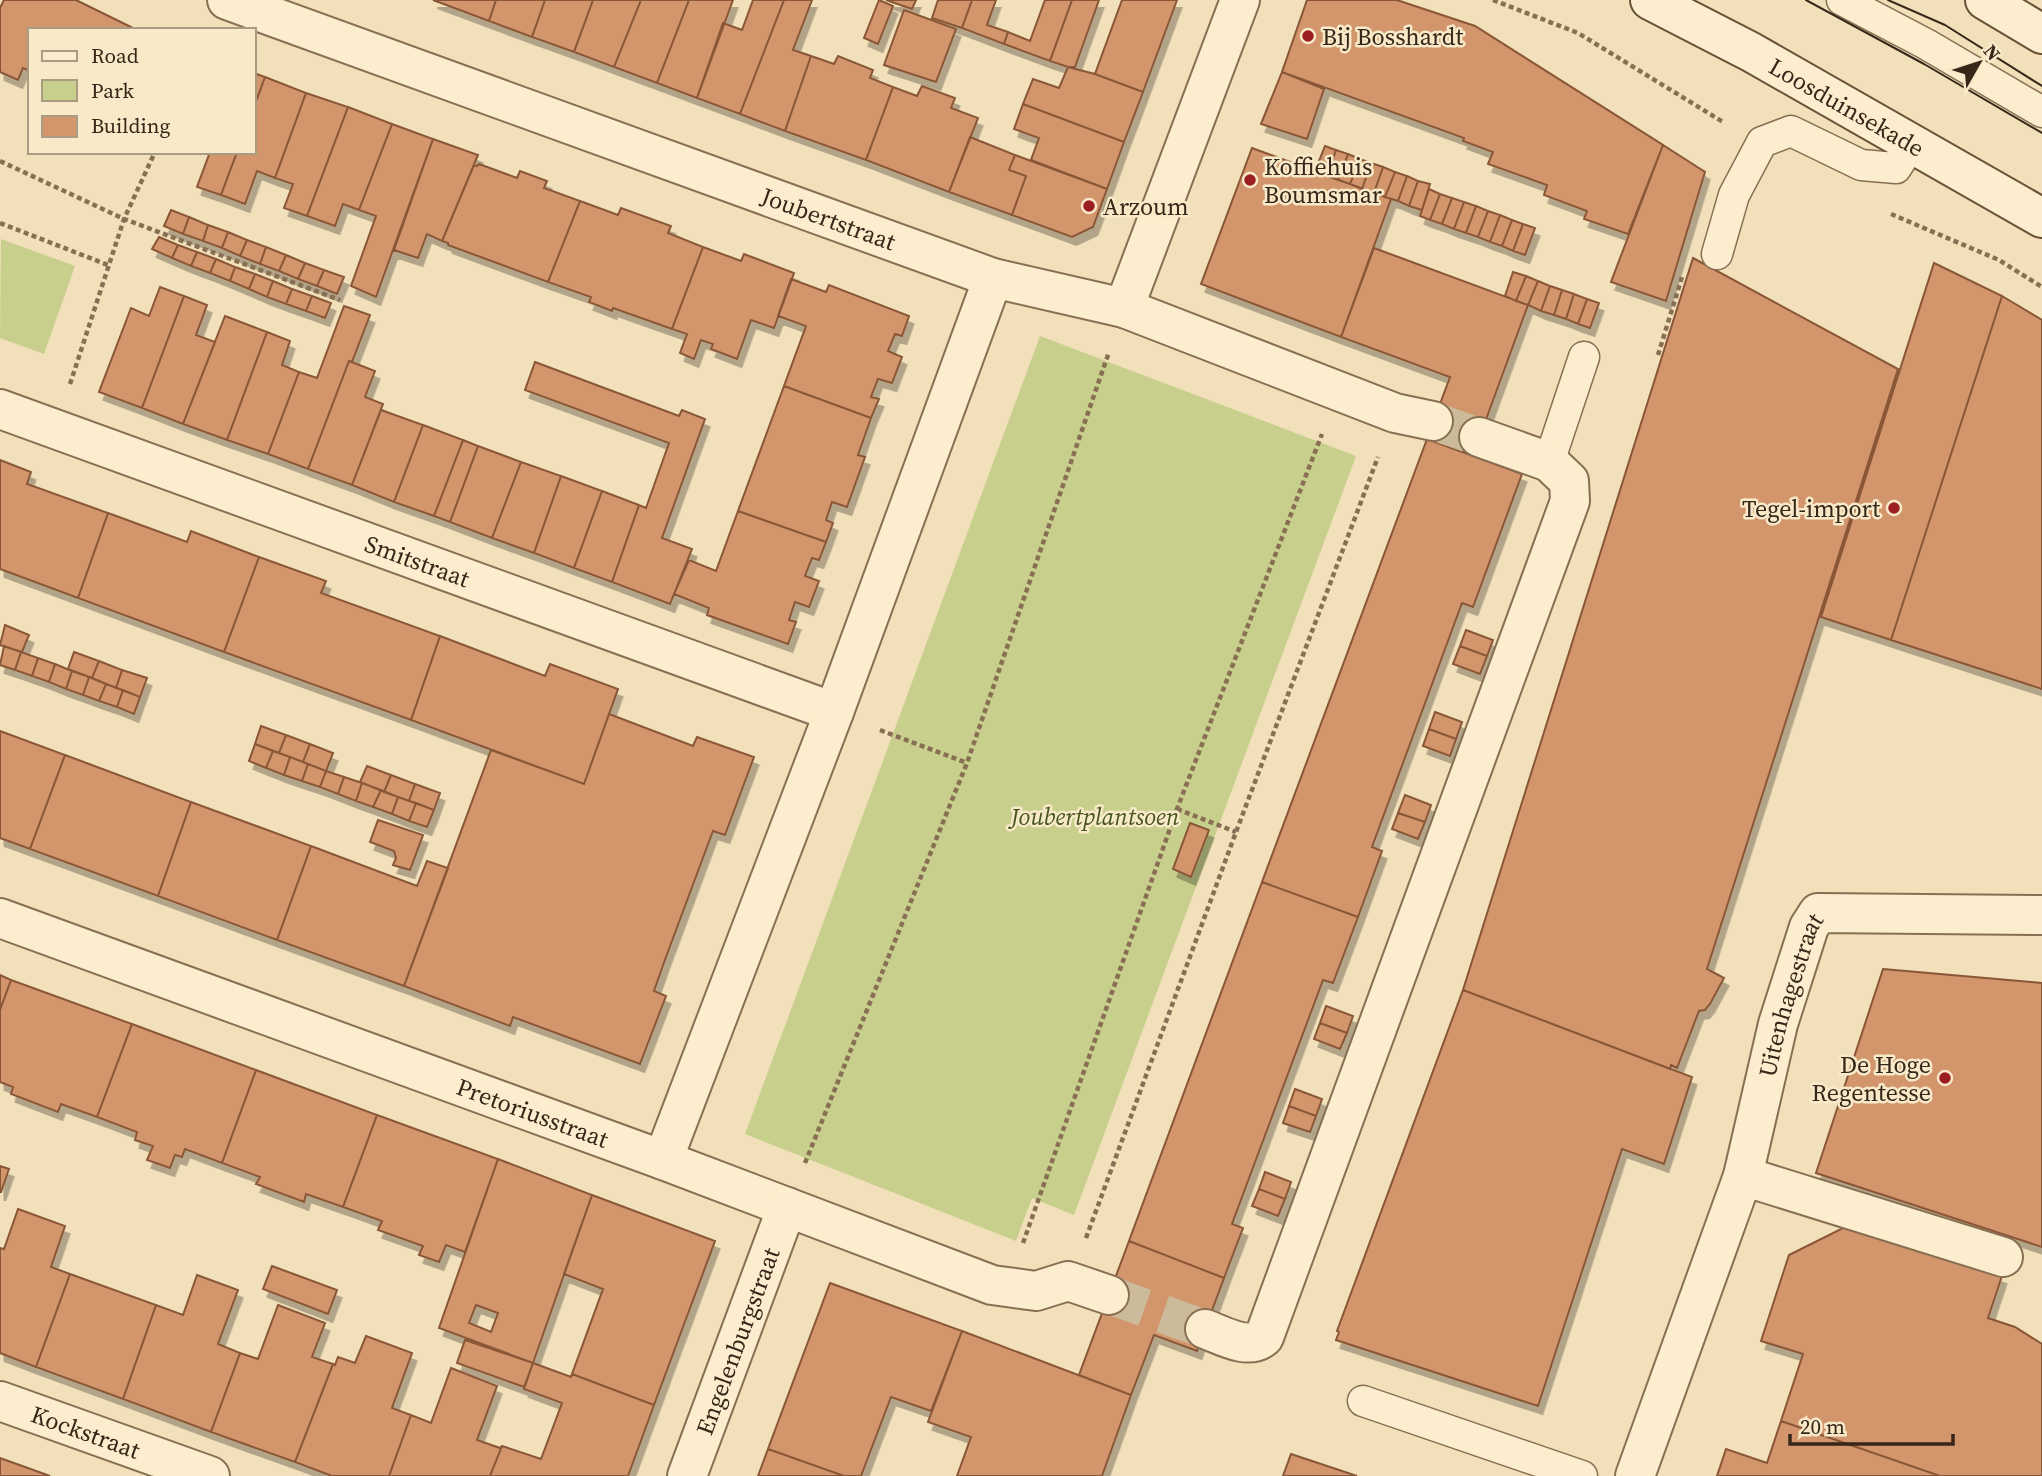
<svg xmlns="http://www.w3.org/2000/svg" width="2042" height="1476" font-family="'Source Serif 4',serif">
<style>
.green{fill:#c8cf8d}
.building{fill:#d2956c;stroke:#895737;stroke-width:2;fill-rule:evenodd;filter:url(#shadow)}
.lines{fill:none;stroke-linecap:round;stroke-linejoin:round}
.minor-tunnel{stroke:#ccbb9a;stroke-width:38;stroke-dasharray:38 19;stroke-linecap:butt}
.service-casing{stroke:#886f53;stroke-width:33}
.minor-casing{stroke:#886f53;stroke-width:42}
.secondary-casing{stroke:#695037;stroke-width:42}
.path{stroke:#886f53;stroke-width:4.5;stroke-dasharray:5 3.5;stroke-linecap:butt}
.service{stroke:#fbedcd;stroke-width:30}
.minor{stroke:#fbedcd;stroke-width:38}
.secondary{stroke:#fbedcd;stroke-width:38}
.tram{stroke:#362719;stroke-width:2}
.poi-dot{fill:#9b1f21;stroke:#f8eac9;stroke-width:2.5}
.labels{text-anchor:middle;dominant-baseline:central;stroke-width:5;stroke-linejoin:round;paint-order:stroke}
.poi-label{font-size:24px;fill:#362719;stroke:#f8eac9;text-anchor:start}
.street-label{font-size:24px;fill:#362719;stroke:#f8eac9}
.park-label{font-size:24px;font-style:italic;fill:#47541e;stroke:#f8eac9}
</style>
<defs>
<filter id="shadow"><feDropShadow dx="4.5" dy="8" stdDeviation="0" flood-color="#0004"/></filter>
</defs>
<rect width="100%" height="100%" fill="#f1e0ba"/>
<path class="green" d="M1,239L75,266L44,354L0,338Z
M1040,336L1356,456L1074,1215L1032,1198L1016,1241L745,1134Z"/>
<path class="building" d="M4,0H76L137,30H30V71L23,68L18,80L0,72V8Z
M433,0H496L489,21Z
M496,0H545L532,37L489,21Z
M545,0H593L574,52L532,37Z
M593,0H641L614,67L574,52Z
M641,0H689L657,83L614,67Z
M689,0H733L697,98L657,83Z
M753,0H784L740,114L697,98L723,23L742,30Z
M784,0H812L793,50L811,56L785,131L740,114Z
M879,0L893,6L878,44L864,38Z
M886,0H916L912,9Z
M938,0H972L962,28L932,18Z
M972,0H996L987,25L1008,32L1004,44L962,28Z
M1045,0H1072L1050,61L1004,44L1008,32L1030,41Z
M1072,0H1099L1075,67H1068L1050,61Z
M1122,0H1177L1143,92L1095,74Z
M1307,0H1397L1475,26L1663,145L1628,234L1584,219L1587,211L1544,195L1547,185L1488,164L1493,152L1463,141L1464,138L1282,72Z
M904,10L956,29L936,82L884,65Z
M811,56L834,64L838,56L873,70L870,78L893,87L866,160L785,131Z
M1068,67L1095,74L1143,92L1124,142L1023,104L1033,79L1059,88Z
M1282,72L1324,89L1307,139L1261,124Z
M254,73L265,77L254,107Z
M265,77L306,93L275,178L257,171L245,204L221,195L237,152H254V107Z
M922,86L955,98L951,108L978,118L949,192L866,160L893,87L917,96Z
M306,93L348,107L307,216L284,208L293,184L275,178Z
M1023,104L1124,142L1107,189L1031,160L1039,138L1014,129Z
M348,107L392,124L359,210L343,204L335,226L307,216Z
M392,124L433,139L376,297L351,286L376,216L359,210Z
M970,137L1015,155L1009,170L1026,176L1012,215L949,192Z
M433,139L478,155L442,241L427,234L418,258L394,250Z
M1663,145L1705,172L1666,301L1611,282Z
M1325,146L1336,150L1327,176L1315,171Z
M1252,148L1391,199L1341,337L1201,284Z
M1336,150L1348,154L1338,180L1327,176Z
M210,152H237L221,195L197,187Z
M1348,154L1360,159L1350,184L1338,180Z
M1015,155L1107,189L1093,227L1072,237L1012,215L1026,176L1009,170Z
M1360,159L1371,163L1362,189L1350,184Z
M1371,163L1383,167L1374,193L1362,189Z
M479,164L517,178L520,171L547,181L544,188L580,201L548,282L448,245V243L442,241L474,165L477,166Z
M1383,167L1395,172L1385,197L1374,193Z
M1395,172L1407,176L1398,201L1385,197Z
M1407,176L1418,181L1409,206L1398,201Z
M1418,181L1430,184L1422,210L1409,206Z
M1429,189L1440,194L1430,220L1420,216Z
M1440,194L1452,198L1442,224L1430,220Z
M1452,198L1464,202L1454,229L1442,224Z
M580,201L618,215L621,208L671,226L668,233L703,247L672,329L613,308L612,311L589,302L591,297L548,282Z
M1464,202L1476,206L1466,233L1454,229Z
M1476,206L1488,211L1478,237L1466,233Z
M171,210L189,217L183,234L164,226Z
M1488,211L1500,215L1490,242L1478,237Z
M1500,215L1512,220L1502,246L1490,242Z
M189,217L208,225L203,241L183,234Z
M1512,220L1523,224L1513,251L1502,246Z
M1523,224L1535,228L1525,255L1513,251Z
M208,225L228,232L222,248L203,241Z
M228,232L247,240L240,256L222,248Z
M159,237L178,245L172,258L152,249Z
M247,240L266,247L260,264L240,256Z
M178,245L197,252L191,266L172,258Z
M266,247L286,255L279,271L260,264Z
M703,247L741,261L744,254L794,273L774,328L751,320L737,359L711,349L713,344L701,340L694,359L680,353L687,334L672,329Z
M1374,248L1528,305L1473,455L1427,439L1450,377L1341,337Z
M197,252L216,259L210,273L191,266Z
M286,255L305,263L298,279L279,271Z
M1693,258L1898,369L1707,969L1724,978L1710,1004L1705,1010L1699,1011L1677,1068L1671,1065L1670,1069L1463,990Z
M216,259L235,267L230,281L210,273Z
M305,263L324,270L317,286L298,279Z
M1934,263L2002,296L1891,640L1821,617Z
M235,267L255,274L249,289L230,281Z
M324,270L344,277L337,294L317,286Z
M1513,272L1526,276L1516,301L1505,296Z
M255,274L273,281L267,297L249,289Z
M1526,276L1538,281L1528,305L1516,301Z
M791,279L826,292L829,285L909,316L902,336L895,334L888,351L902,357L892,383L878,379L871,397L879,399L871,418L784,386L806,326L778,316Z
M273,281L292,289L286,304L267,297Z
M1538,281L1550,286L1541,311L1528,305Z
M1550,286L1562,290L1554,315L1541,311Z
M160,287L184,296L142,408L99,392L131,308L149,316Z
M292,289L312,296L306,311L286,304Z
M1562,290L1574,294L1566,319L1554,315Z
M1574,294L1587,299L1578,324L1566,319Z
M184,296L207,305L196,335L215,342L183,424L142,408Z
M312,296L331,303L325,318L306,311Z
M2002,296L2042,320V689L1891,640Z
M1587,299L1599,303L1590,328L1578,324Z
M344,306L370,315L352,362L349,361L308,469L268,454L299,372L317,378Z
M225,316L267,332L227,440L183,424Z
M267,332L290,341L282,365L299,372L268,454L227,440Z
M349,361L375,371L365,397L383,404L352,485L308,469Z
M535,362L679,416L682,410L705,419L662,538L692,549L670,604L612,582L639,505L646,508L669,443L525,390Z
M784,386L871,418L858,455L865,457L847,507L832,502L826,520L833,523L826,542L738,511Z
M381,410L423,425L394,502L352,485Z
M423,425L463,440L434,516L394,502Z
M1427,439L1522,474L1473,607L1462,603L1372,847L1382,851L1358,917L1262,882Z
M463,440L478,446L450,522L434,516Z
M478,446L521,462L492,538L450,522Z
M0,460L31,472L27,484L108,513L78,598L0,569Z
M521,462L561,476L534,553L492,538Z
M561,476L602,491L574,568L534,553Z
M602,491L639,505L612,582L574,568Z
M738,511L826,542L819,560L812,558L805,576L819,581L809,607L795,602L789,620L796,622L788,644L707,615L709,608L674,594L689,560L716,571Z
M108,513L187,542L191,531L259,557L224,652L78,598Z
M259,557L326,581L321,593L440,636L411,720L224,652Z
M5,625L29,635L22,652L0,645Z
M1466,630L1493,640L1487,656L1460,646Z
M440,636L545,676L550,664L618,689L584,784L411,720Z
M4,646L21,652L15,670L0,665Z
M1460,646L1487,656L1480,674L1453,664Z
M21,652L38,658L32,676L15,670Z
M74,652L99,661L92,678L68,669Z
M38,658L55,664L49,682L32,676Z
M99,661L122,670L116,688L92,678Z
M55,664L72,671L66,689L49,682Z
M122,670L147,678L140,697L116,688Z
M72,671L89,677L83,695L66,689Z
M89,677L106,684L99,701L83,695Z
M106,684L123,690L117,707L99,701Z
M123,690L140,697L134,714L117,707Z
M1435,712L1462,722L1456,739L1429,729Z
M609,714L693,746L697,737L754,757L725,835L713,831L666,957L654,991L666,996L640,1064L513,1017L510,1026L404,986L491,750L584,784Z
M261,726L286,735L279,753L255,744Z
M1429,729L1456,739L1450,756L1423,746Z
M0,731L65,755L30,849L0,838Z
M286,735L310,744L303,762L279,753Z
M255,744L273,751L266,768L249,761Z
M310,744L333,753L326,771L303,762Z
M273,751L290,757L284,775L266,768Z
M65,755L191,802L158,896L30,849Z
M290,757L308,764L302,781L284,775Z
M308,764L326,771L320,787L302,781Z
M367,766L391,775L384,792L360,782Z
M326,771L344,777L338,794L320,787Z
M391,775L415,784L409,801L384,792Z
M344,777L362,783L356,801L338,794Z
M362,783L381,790L373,807L356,801Z
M415,784L440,793L434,810L409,801Z
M381,790L398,797L392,814L373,807Z
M1405,795L1431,805L1425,822L1398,813Z
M398,797L416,803L409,821L392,814Z
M191,802L311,846L277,940L158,896Z
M416,803L434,810L427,827L409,821Z
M1398,813L1425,822L1418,839L1392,829Z
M378,820L423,835L410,870L393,865L396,858L394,851L370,842Z
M1190,823L1209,830L1191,877L1173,869Z
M311,846L417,886L427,861L448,868L404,986L277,940Z
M1262,882L1358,917L1333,983L1323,980L1232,1224L1243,1228L1224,1278L1129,1241Z
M1883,969L2042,983V1247L1816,1173Z
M0,975L11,980L0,1010Z
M11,980L132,1024L97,1117L61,1104L58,1112L11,1094L13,1087L0,1082V1010Z
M1463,990L1692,1077L1664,1164L1622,1149L1538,1406L1336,1340L1339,1332L1337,1331Z
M1326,1006L1353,1016L1347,1033L1320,1023Z
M1320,1023L1347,1033L1340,1049L1314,1039Z
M132,1024L256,1070L222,1163L185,1149L182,1157L175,1155L170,1168L147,1160L153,1146L135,1140L137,1132L97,1117Z
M256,1070L377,1115L343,1207L306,1194L304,1202L256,1184L260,1177L222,1163Z
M1295,1089L1322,1099L1316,1116L1289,1106Z
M1289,1106L1316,1116L1310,1132L1283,1123Z
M377,1115L498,1159L465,1252L446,1245L439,1262L419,1255L423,1246L378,1230L382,1221L343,1207Z
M498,1159L592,1195L533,1363L439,1328ZM476,1305L498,1313L491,1332L469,1323Z
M0,1166L9,1169L1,1192H0Z
M1265,1172L1291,1182L1285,1199L1259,1189Z
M1259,1189L1285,1199L1278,1216L1252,1206Z
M592,1195L715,1241L654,1405L572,1374L603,1289L564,1274Z
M18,1209L65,1226L51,1267L70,1274L36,1367L0,1353V1248L4,1249Z
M1847,1226L2002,1276L1988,1318L2015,1327L2042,1344V1476H1940L1781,1421L1803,1354L1761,1341L1789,1255Z
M1129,1241L1224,1278L1197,1351L1154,1335L1131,1395L1079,1375Z
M272,1266L337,1290L328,1314L263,1289Z
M70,1274L156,1305L123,1399L36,1367Z
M197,1275L238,1290L218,1344L240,1353L211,1432L123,1399L156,1305L183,1315Z
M830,1283L962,1331L931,1411L891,1397L861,1476H844L768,1449Z
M278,1305L325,1323L312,1357L333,1364L295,1462L211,1432L240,1353L258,1359Z
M962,1331L1131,1395L1102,1476H957L971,1437L928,1422Z
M366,1336L412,1353L392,1408L411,1415L389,1476H332L295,1462L333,1364L335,1365L338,1357L355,1363Z
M465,1340L533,1363L524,1387L457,1363Z
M533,1363L571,1377L572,1374L654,1405L628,1476H490L502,1446L541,1459L562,1403L524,1389Z
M451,1368L497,1386L477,1440L500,1448L502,1446L490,1476H389L411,1415L431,1423Z
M1781,1421L1940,1476H1717L1726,1449L1767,1463Z
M768,1449L844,1476H758Z
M1291,1454L1357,1476H1283Z
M0,1458L50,1476H0Z"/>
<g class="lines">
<path class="minor-tunnel" d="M1433,421L1479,437
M1109,1295L1205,1329"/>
<defs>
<path id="service" d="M1842,0L1926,44L2042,112
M1717,254L1734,195L1762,142L1791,131L1861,165L1896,168L1912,143
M1549,462L1584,357
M1363,1401L1582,1476"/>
<g id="minor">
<path id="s1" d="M227,0L993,278L1124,308L1395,413L1433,421"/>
<path d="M1124,308L1240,0"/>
<path id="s2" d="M0,409L834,712"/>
<path id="s3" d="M0,918L663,1160L992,1285L1036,1291L1068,1281L1109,1295"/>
<path d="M663,1160L834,712L993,278"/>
<path d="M1743,1176L2003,1257"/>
<path d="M1205,1329C1222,1335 1248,1351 1264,1337L1570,501L1569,481L1549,462L1479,437"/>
<path id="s4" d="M0,1401L210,1476"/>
<path id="s5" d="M687,1476L787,1207"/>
<path id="s6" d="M1635,1476L1743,1176L1778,1024L1809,927L1818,913L2042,915"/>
</g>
<g id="secondary">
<path id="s7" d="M1650,0L1751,52L2042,218"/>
<path d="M1985,0L2042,34"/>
</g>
</defs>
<use href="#service" class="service-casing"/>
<use href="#minor" class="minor-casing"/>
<use href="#secondary" class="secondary-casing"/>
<path class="path" d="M1493,0L1578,33L1723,122
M0,161L124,219L340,300
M1891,214L1999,260L2042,287
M0,223L108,265
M1658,355L1682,277
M70,384L124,219L155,152
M880,730L967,763
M1177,809L1236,832
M805,1163L967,763L1109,352
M1086,1238L1236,832L1378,457
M1023,1243L1177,809L1322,434"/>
<use href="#service" class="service"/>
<use href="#minor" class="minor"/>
<use href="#secondary" class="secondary"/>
<path class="tram" d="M1806,0L1924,64L2042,133
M1888,0L1945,25L2042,86"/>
</g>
<g class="poi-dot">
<circle cx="1308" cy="36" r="7"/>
<circle cx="1250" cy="180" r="7"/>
<circle cx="1089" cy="206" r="7"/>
<circle cx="1894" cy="508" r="7"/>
<circle cx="1945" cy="1078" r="7"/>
</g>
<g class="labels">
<g class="poi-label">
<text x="1322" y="36">Bij Bosshardt</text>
<text x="1264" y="166">Koffiehuis<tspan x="1264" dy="28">Boumsmar</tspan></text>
<text x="1103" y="206">Arzoum</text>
<text x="1880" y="508" text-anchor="end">Tegel-import</text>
<text x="1931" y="1064" text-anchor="end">De Hoge<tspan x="1931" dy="28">Regentesse</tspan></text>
</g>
<g class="street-label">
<text stroke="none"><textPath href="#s7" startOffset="224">Loosduinsekade</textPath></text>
<text stroke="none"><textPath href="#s1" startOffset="640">Joubertstraat</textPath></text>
<text stroke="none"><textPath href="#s2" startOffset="444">Smitstraat</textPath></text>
<text stroke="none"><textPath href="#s6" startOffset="506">Uitenhagestraat</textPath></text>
<text stroke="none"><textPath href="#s3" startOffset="567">Pretoriusstraat</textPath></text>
<text stroke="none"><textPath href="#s5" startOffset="144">Engelenburgstraat</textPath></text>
<text stroke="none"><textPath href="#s4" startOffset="91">Kockstraat</textPath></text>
</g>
<g class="park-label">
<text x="1095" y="816">Joubertplantsoen</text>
</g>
</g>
<rect x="28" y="28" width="228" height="126" fill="#f8eac9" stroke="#aa9c83" stroke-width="2"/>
<rect x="42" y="51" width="35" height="10" fill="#fbedcd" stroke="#aa9c83" stroke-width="2"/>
<text x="91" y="63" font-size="21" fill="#362719">Road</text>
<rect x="42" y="80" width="35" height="21" fill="#c8cf8d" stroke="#aa9c83" stroke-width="2"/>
<text x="91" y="98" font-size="21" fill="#362719">Park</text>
<rect x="42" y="116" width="35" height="21" fill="#d2956c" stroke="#aa9c83" stroke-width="2"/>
<text x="91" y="133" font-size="21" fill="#362719">Building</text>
<g transform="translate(1979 63) rotate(51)" stroke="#f8eac9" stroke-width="5" paint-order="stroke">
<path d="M0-5L12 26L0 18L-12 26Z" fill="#362719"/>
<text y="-10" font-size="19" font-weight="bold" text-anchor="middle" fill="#362719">N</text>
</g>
<path d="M1790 1434v10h163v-10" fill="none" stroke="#362719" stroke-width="3.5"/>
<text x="1800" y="1434" font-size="21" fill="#362719" stroke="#f8eac9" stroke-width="5" paint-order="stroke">20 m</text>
</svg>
